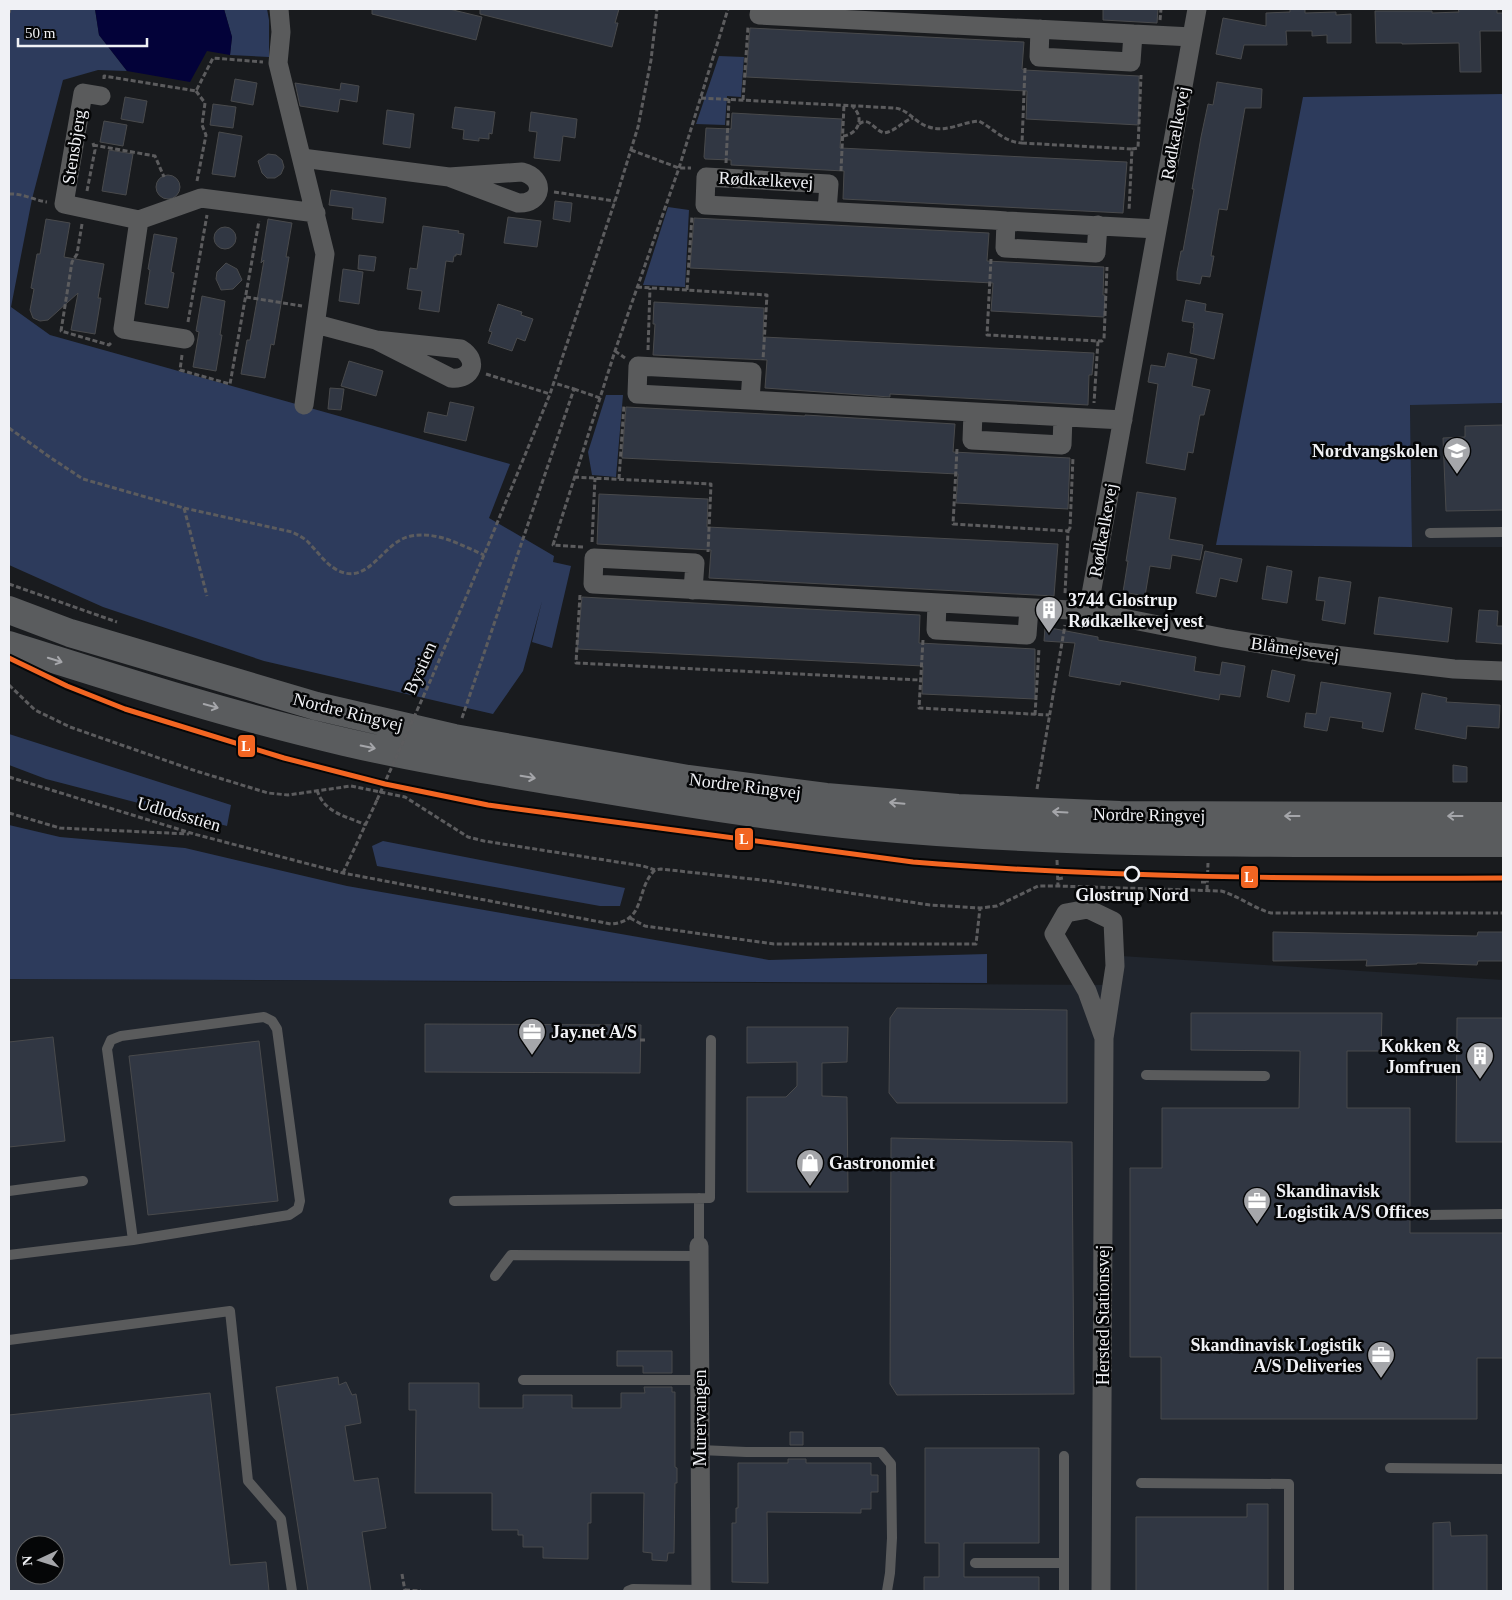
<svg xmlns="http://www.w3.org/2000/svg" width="1512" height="1600" font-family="'Times New Roman',serif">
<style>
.built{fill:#20252d;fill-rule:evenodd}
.green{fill:#2d3b5c}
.water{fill:#030239}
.building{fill:#313743;stroke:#494a4c;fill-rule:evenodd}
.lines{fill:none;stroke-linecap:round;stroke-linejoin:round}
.path{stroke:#5c5c5e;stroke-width:3;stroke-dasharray:5 2.5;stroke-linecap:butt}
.service{stroke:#5a5b5c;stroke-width:10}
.minor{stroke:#5a5b5c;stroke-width:19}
.primary{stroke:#5a5c5e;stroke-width:28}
.path-bridge{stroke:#5c5c5e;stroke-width:3;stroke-dasharray:5 2.5;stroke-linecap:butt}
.tram-1-casing{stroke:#050607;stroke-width:9}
.tram-1{stroke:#f26522;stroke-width:5}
.oneway{stroke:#a5a6aa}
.stop-dot{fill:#050607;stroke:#f0f1f5;stroke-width:2.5}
.labels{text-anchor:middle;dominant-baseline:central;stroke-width:5;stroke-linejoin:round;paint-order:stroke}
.street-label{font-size:18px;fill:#f0f1f5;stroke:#050607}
.poi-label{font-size:18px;font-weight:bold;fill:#f0f1f5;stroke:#050607;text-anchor:start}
.stop-label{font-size:18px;font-weight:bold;fill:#f0f1f5;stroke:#050607}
.line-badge{stroke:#050607;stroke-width:2}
.badge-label{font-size:14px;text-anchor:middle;font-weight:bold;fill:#fff}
</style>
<rect width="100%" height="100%" fill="#191b1e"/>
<path class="built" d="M1503,403V547H1412L1410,404Z
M1121,956L1503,980V1591H9V979L1121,985ZM25,1545H55V1575H25Z"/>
<path class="green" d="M9,9H95L99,35L127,71L98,70L63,80L32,199L11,307L50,335L510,464L489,518L554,556L553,562L571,566L552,648L532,642L542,601L523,671L493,714L264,661L103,607L9,565Z
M224,9H267L269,20V57L230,55L232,37Z
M719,56L744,57L741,97L727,96L725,125L696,124Z
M1503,94V403L1410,405L1412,547L1216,545L1303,97Z
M668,207L689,210L685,287L643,285Z
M606,395H623L616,477L592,475L588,452Z
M9,734L231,805L227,826L46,779L9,765Z
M9,825L60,837L185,848L347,886L769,960L987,954V983L9,979Z
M383,841L625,888L620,906H600L377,866L372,846Z"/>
<path class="water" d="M95,9H224L232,37L230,55L207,51L190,82L127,71L99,35Z"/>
<path class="building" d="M372,9H449L482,17L476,40L372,14Z
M480,9H619L615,23H618L612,47L480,14Z
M1103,9H1158L1157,23L1103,20Z
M1290,9H1305V13L1336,12V15L1351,14V43H1327V35L1312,36V31H1286L1287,45H1244L1241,59L1216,54L1223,18L1266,26V13L1290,12Z
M1458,9H1497V13H1503V31H1480L1481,72H1460L1459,43L1402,44V43H1376L1375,11H1432V13L1459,12Z
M750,28L1024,42L1022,69L1024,70L1139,76V125L1026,119L1027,91L746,77Z
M235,79L257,83L253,105L231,101Z
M1217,82L1262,89L1261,108H1245L1227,210L1219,209L1211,256H1214L1210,277L1202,276L1200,284L1177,280V272L1181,251H1183L1194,189H1192L1201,137L1208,104L1213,105Z
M295,83L340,90L341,83L359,86L357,102L340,99L338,112L300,106Z
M125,97L147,101L143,123L121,119Z
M213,104L236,107L233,128L210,125Z
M455,107L495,112L492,134L489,133V139L479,138V141L463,139L464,130L452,128Z
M387,110L414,114L410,148L383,144Z
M531,112L577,119L575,138L563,136L560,161L534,158L537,132L529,131Z
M732,113L842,119L840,148L1127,162L1123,213L843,199L844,171L731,165V160L705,159L704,157L706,128L731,129Z
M104,121L127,125L123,146L100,142Z
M219,132L242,136L235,177L212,174Z
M109,150L133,154L126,195L102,191Z
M268,154L276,155L282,160L284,167L281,174L275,178H267L262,173L258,161Z
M156 187a12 12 0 1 1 24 0a12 12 0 1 1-24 0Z
M331,190L386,198L383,223L352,219L353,208L329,205Z
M555,201L572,203L570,222L553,219Z
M508,217L541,221L537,247L504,243Z
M694,218L989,233L987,261L1104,267L1103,295H1105L1104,317L991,311L993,283L690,268Z
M46,219L70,223L64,257L104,264L98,298H101L95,334L71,330L78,293L48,320L40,321L33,318L30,310L34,289L31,288L37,254H40Z
M268,219L292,223L286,257H289L274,345L271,344L265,378L241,374L247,340H250L259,289L264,260L261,263Z
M423,226L459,231L458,233L464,234L461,255L456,254V256H454L453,262L446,261L439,312L419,309L422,291L407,289L410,268L417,269Z
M214 238a11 11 0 1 1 22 0a11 11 0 1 1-22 0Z
M154,234L177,238L171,272L174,273L168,308L145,304L150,270L148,269Z
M359,255L376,257L374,271L358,269Z
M226,263L237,269L242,280L233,289L221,290L216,279L217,272Z
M343,269L363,272L359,304L339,301Z
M202,296L225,301L220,335H222L216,371L193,367L199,332L196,331Z
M1186,300L1206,304L1205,311L1223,314L1214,359L1190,353L1194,328H1193L1194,323L1182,321Z
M654,302L764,308L763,337L1094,353L1092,375H1089L1088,405L890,394V397L765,388L767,360L653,355L655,324H653Z
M498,304L522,312L521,315L533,319L525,341L517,338L512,351L488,343L492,332L489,331Z
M1168,353L1197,359L1192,386L1210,390L1204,415H1200L1193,453L1188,452L1185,470L1146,463L1158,384L1148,382L1151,365L1165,367Z
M349,361L383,371L376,396L341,386Z
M330,388L344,389L341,410L328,409Z
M450,402L474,407L466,441L424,432L428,412L447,416Z
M626,407L805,416V415L955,424L953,452L1070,458L1068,509L956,503L958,474L622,458Z
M1503,425V510L1446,511L1443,438L1465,437V426Z
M1137,492L1176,498L1169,539L1203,545L1200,560L1172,555L1170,569L1150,566L1145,596L1123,592L1128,561H1126Z
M599,494L708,499L707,527L1058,544L1054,596L709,578L711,550L597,544Z
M1205,551L1242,559L1237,582L1220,578L1216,597L1196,593Z
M1267,566L1292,571L1287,603L1262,599Z
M1319,577L1351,582L1345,624L1322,620L1325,601L1316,600Z
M582,597L920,615L919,643L1035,649V699L922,694L923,666L577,649Z
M1379,597L1452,608L1448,642L1374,634Z
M1479,610L1498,611L1497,626H1503V644L1476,642Z
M1045,627L1098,637V640L1196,657L1194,671L1220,675L1222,662L1245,666L1240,697L1220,694L1219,700L1121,681L1120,685L1069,676L1075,643L1044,641Z
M1272,670L1295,675L1289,702L1267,697Z
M1321,682L1391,693L1383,732L1362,728L1363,722L1330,717L1327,731L1304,727L1306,713L1316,714Z
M1422,693L1447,698L1446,702L1500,705L1499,728L1467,726L1466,739L1415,729Z
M1453,765L1467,767V782H1453Z
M1273,932L1477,936L1478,932H1503V961H1478L1477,965L1417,963V964L1366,966L1367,960L1273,961Z
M897,1008L1067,1010V1103H897L889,1093L890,1018Z
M1191,1013H1382L1381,1051H1347V1108H1410V1233H1503V1358H1477V1419H1161V1357H1130V1168H1162V1108H1299L1300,1051L1191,1050Z
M1457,1018H1503V1142H1456Z
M425,1024L641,1025L640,1073L425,1072Z
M747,1027H848L847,1062L822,1063V1096L847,1097L848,1192H747V1097H786L797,1086V1062L747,1063Z
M53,1037L65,1141L9,1147V1042Z
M259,1041L278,1201L148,1215L129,1056Z
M891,1138L1072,1142L1074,1394L897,1395L890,1384Z
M617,1351H672V1373H643V1366H617Z
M338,1377L339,1385L346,1382L352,1395L356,1394L361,1423L345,1426L354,1481L378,1478L386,1528L362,1532L371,1591H308L276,1387Z
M409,1383H479V1408H523V1395H572V1408H621V1393H645L644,1387H672V1392H675V1467L677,1468V1483H675L674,1553H668L667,1561L652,1560V1553L643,1552L644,1493H591V1523H588V1559L543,1558V1547H523V1535H518V1530H492V1493H415L416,1410H409Z
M210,1393L230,1565L266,1562L269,1591H9V1415ZM25,1545H55V1575H25Z
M790,1432H803V1445H790Z
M925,1448H1039V1543H964V1577H1039V1591H924V1577H939V1543H925Z
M788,1459H806V1463H871V1475H878V1492H871V1509H861V1513L767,1512L768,1583L732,1582V1523H736V1508H738V1463H788Z
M1247,1504H1268V1591H1136V1517H1247Z
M1450,1522L1451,1536L1487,1535V1591H1433V1523Z"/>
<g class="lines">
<path class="path" d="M9,13L10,9
M1160,20L1161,9
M1025,68L1022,143L1132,149L1129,211
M104,79V76L196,91L213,58L263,62
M196,91L205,103L202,125L206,135L197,181
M701,98L895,108C909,110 915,123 929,127C946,133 962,122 979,121C994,129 1004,142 1022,143
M743,100L748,27
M859,124C869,116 874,130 884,133C896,131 903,121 913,118
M843,136C859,134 865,117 852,106
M93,145L155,156L164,177
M1132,149L1138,148L1141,75
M631,150L679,168H691
M726,163L729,99
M841,171L844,105
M87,191L95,150L93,143
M554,192L615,201
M9,194C22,193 33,200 47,202
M82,224L77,254L72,262L61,331L109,345L112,342
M991,259L987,335L1098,341L1094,403
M637,287L767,295L763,360
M687,290L692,216
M246,297L302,306
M188,322L207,215
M1098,341H1102L1104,339L1107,267
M648,350L650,288
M615,351L625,358
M182,355L180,370L230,384L259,221
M486,374L550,394
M574,389L600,398
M9,428L51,458L83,479L184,508L292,532C298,535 304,538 308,542C318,552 326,565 339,571C370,585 383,541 411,536C437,531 461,545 484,555
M957,449L953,524L1068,531L1065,594
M574,477L711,484L708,552
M619,479L624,405
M184,508L207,596
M1068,531L1070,528L1073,457
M592,542L595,478
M583,547L553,545L615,351L679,168L728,9
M9,584L117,622
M580,595L576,663L920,680
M923,640L919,708L1049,715
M432,677L484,555L550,394L615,201L638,127L651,60L657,9
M9,685L35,710L70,727L196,771L268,793L288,795L351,786L405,797L468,837L484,841L643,866L655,870L661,869L770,881L930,905L980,908L997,906L1038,886H1058L1221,891C1239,896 1253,908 1271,913H1503
M1035,715L1039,648
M462,718L574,389L554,383
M9,777L194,834L343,873L611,924C647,921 635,889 655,870
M1037,789L1065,625
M317,790C324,813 346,816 366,825
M9,813L60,828L189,834
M1057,860L1058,886
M343,873L377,800
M1058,879L1063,878
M1201,882H1208
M1207,890L1208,863
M630,918L645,926L774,944H976L980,908
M640,1040H647
M402,1574L405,1591
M405,1590L421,1591"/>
<path class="service" d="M1430,533L1503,532
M1146,1075L1265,1076
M9,1191L83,1181
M699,1198V1246
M454,1201L710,1198L711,1040
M1428,1215L1503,1214
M9,1255L133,1240L289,1215L298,1209L300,1201L277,1029L272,1021L264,1017L121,1036L111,1040L107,1049L133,1240
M495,1276L511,1255L699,1256
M9,1340L230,1311L248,1481L281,1519L292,1591
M523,1380H700
M700,1450L746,1452H881L891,1464L892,1538L890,1573L887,1591
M1064,1456V1591
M1390,1468L1503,1469
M1141,1483L1289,1484V1591
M975,1563H1064
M628,1591L633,1589L701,1590"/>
<path class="minor" d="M279,9L281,32L278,63L325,254L304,405
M760,9L759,15L1192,37
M1040,29L1039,57L1131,62L1133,34
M101,96L83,93L64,204L139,220L201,198L316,213
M302,158L449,177L518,203C543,204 546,178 522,172L449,177
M827,211L829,184L706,177L705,205L993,220L1006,221L1157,229
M139,220L123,329L185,339
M1006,221L1005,248L1096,253L1098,225
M316,324L376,340L451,378C473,380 479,360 461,349L376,340
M750,400L752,372L638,366L637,394C799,403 961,412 1123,420
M973,412L972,440L1062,445L1063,417
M693,590L695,563L594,558L593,584L1088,611L1224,638L1309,652L1454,669L1503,671
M937,603L936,630L1027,635L1029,608
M1088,611L1197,9
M699,1246L701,1591
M1101,1591L1104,1038L1115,966L1113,921L1088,909L1066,913L1054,934L1087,991L1104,1038"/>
<path class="primary" d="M9,610L70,633L316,706L454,738L688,779L826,797L958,808L1120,815L1503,816
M9,645C120,680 232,716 345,742C422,760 500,772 577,785C672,801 769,817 864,826C1076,846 1291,843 1503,843"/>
<path class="path-bridge" d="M377,800L432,677"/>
<defs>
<path id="tram-1" d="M9,658L67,686L125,709L284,758L385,784L488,805L913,862C1109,878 1307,879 1503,878"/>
</defs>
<use href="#tram-1" class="tram-1-casing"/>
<use href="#tram-1" class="tram-1"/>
</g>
<defs><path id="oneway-shaft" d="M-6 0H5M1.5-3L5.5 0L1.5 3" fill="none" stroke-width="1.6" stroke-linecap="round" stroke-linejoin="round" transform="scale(1.25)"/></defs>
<g class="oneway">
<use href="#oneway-shaft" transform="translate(55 660) rotate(17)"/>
<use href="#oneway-shaft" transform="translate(211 706) rotate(15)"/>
<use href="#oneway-shaft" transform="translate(368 747) rotate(11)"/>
<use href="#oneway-shaft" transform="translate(528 777) rotate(9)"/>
<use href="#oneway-shaft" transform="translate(897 803) rotate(-175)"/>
<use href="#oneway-shaft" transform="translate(1060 812) rotate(-177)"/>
<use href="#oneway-shaft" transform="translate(1292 816) rotate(-180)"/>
<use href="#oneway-shaft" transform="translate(1455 816) rotate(-180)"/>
</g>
<defs>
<symbol id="school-pin" viewBox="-11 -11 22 30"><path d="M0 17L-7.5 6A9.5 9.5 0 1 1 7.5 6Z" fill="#a5a6aa" stroke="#050607"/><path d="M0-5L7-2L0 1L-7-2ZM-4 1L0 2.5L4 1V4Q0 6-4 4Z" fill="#fff"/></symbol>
<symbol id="building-pin" viewBox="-11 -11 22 30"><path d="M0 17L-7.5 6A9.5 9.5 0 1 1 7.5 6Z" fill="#a5a6aa" stroke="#050607"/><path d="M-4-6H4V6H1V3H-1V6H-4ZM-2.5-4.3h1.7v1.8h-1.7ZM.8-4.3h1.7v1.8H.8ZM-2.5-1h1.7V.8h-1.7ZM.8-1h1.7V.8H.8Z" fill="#fff"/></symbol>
<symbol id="office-pin" viewBox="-11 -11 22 30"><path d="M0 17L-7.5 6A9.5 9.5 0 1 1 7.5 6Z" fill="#a5a6aa" stroke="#050607"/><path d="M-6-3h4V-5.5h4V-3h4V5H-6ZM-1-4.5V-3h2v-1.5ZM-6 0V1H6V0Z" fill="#fff"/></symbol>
<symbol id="shop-pin" viewBox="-11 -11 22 30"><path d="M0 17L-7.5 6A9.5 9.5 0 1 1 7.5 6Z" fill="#a5a6aa" stroke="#050607"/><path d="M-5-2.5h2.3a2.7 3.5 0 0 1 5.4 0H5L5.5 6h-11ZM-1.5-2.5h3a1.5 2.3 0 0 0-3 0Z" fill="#fff"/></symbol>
</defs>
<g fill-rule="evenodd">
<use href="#school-pin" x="1441" y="435" width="32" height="43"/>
<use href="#building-pin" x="1033" y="594" width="32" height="43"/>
<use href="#office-pin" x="516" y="1016" width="32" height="43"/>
<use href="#building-pin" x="1464" y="1040" width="32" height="43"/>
<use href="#shop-pin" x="794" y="1147" width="32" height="43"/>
<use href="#office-pin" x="1241" y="1185" width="32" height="43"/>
<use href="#office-pin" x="1365" y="1339" width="32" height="43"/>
</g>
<circle class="stop-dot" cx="1132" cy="874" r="7"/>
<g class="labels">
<g class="street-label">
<text transform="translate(1175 133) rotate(-80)">Rødkælkevej</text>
<text transform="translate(74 147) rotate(-81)">Stensbjerg</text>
<text transform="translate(766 180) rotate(3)">Rødkælkevej</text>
<text transform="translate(1103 530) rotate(-80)">Rødkælkevej</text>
<text transform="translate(1295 649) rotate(8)">Blåmejsevej</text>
<text transform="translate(420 668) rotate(-66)">Bystien</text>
<text transform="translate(348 712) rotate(14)">Nordre Ringvej</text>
<text transform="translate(745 786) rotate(7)">Nordre Ringvej</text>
<text transform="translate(179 814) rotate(16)">Udlodsstien</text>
<text transform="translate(1149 815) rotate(1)">Nordre Ringvej</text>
<text transform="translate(1103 1315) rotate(-90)">Hersted Stationsvej</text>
<text transform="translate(700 1418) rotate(-90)">Murervangen</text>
</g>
<g class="poi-label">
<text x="1438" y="451" text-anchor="end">Nordvangskolen</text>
<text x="1068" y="600">3744 Glostrup<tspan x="1068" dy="21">Rødkælkevej vest</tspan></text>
<text x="551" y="1032">Jay.net A/S</text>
<text x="1461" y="1046" text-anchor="end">Kokken &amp;<tspan x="1461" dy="21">Jomfruen</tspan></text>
<text x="829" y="1163">Gastronomiet</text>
<text x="1276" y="1191">Skandinavisk<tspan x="1276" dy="21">Logistik A/S Offices</tspan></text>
<text x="1362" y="1345" text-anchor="end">Skandinavisk Logistik<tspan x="1362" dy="21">A/S Deliveries</tspan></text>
</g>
<g class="stop-label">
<text x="1132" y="895">Glostrup Nord</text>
</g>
</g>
<g class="line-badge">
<rect x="237" y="734" width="19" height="24" rx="5" fill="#f26522"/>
<rect x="734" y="827" width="20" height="24" rx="5" fill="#f26522"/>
<rect x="1240" y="865" width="19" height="24" rx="5" fill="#f26522"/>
</g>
<g class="badge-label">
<text x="246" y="751">L</text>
<text x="744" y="844">L</text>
<text x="1249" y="882">L</text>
</g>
<rect width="1512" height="1600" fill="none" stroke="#f0f1f5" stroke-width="20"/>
<g transform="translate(40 1560) rotate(266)"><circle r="24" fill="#050607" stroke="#636466"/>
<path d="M0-4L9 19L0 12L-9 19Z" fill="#a5a6aa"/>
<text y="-8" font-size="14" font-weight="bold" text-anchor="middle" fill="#f0f1f5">N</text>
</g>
<path d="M18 38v8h129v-8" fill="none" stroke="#f0f1f5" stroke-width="2.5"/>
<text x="25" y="38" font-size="15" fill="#f0f1f5" stroke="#050607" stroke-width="4" paint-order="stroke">50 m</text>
</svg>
